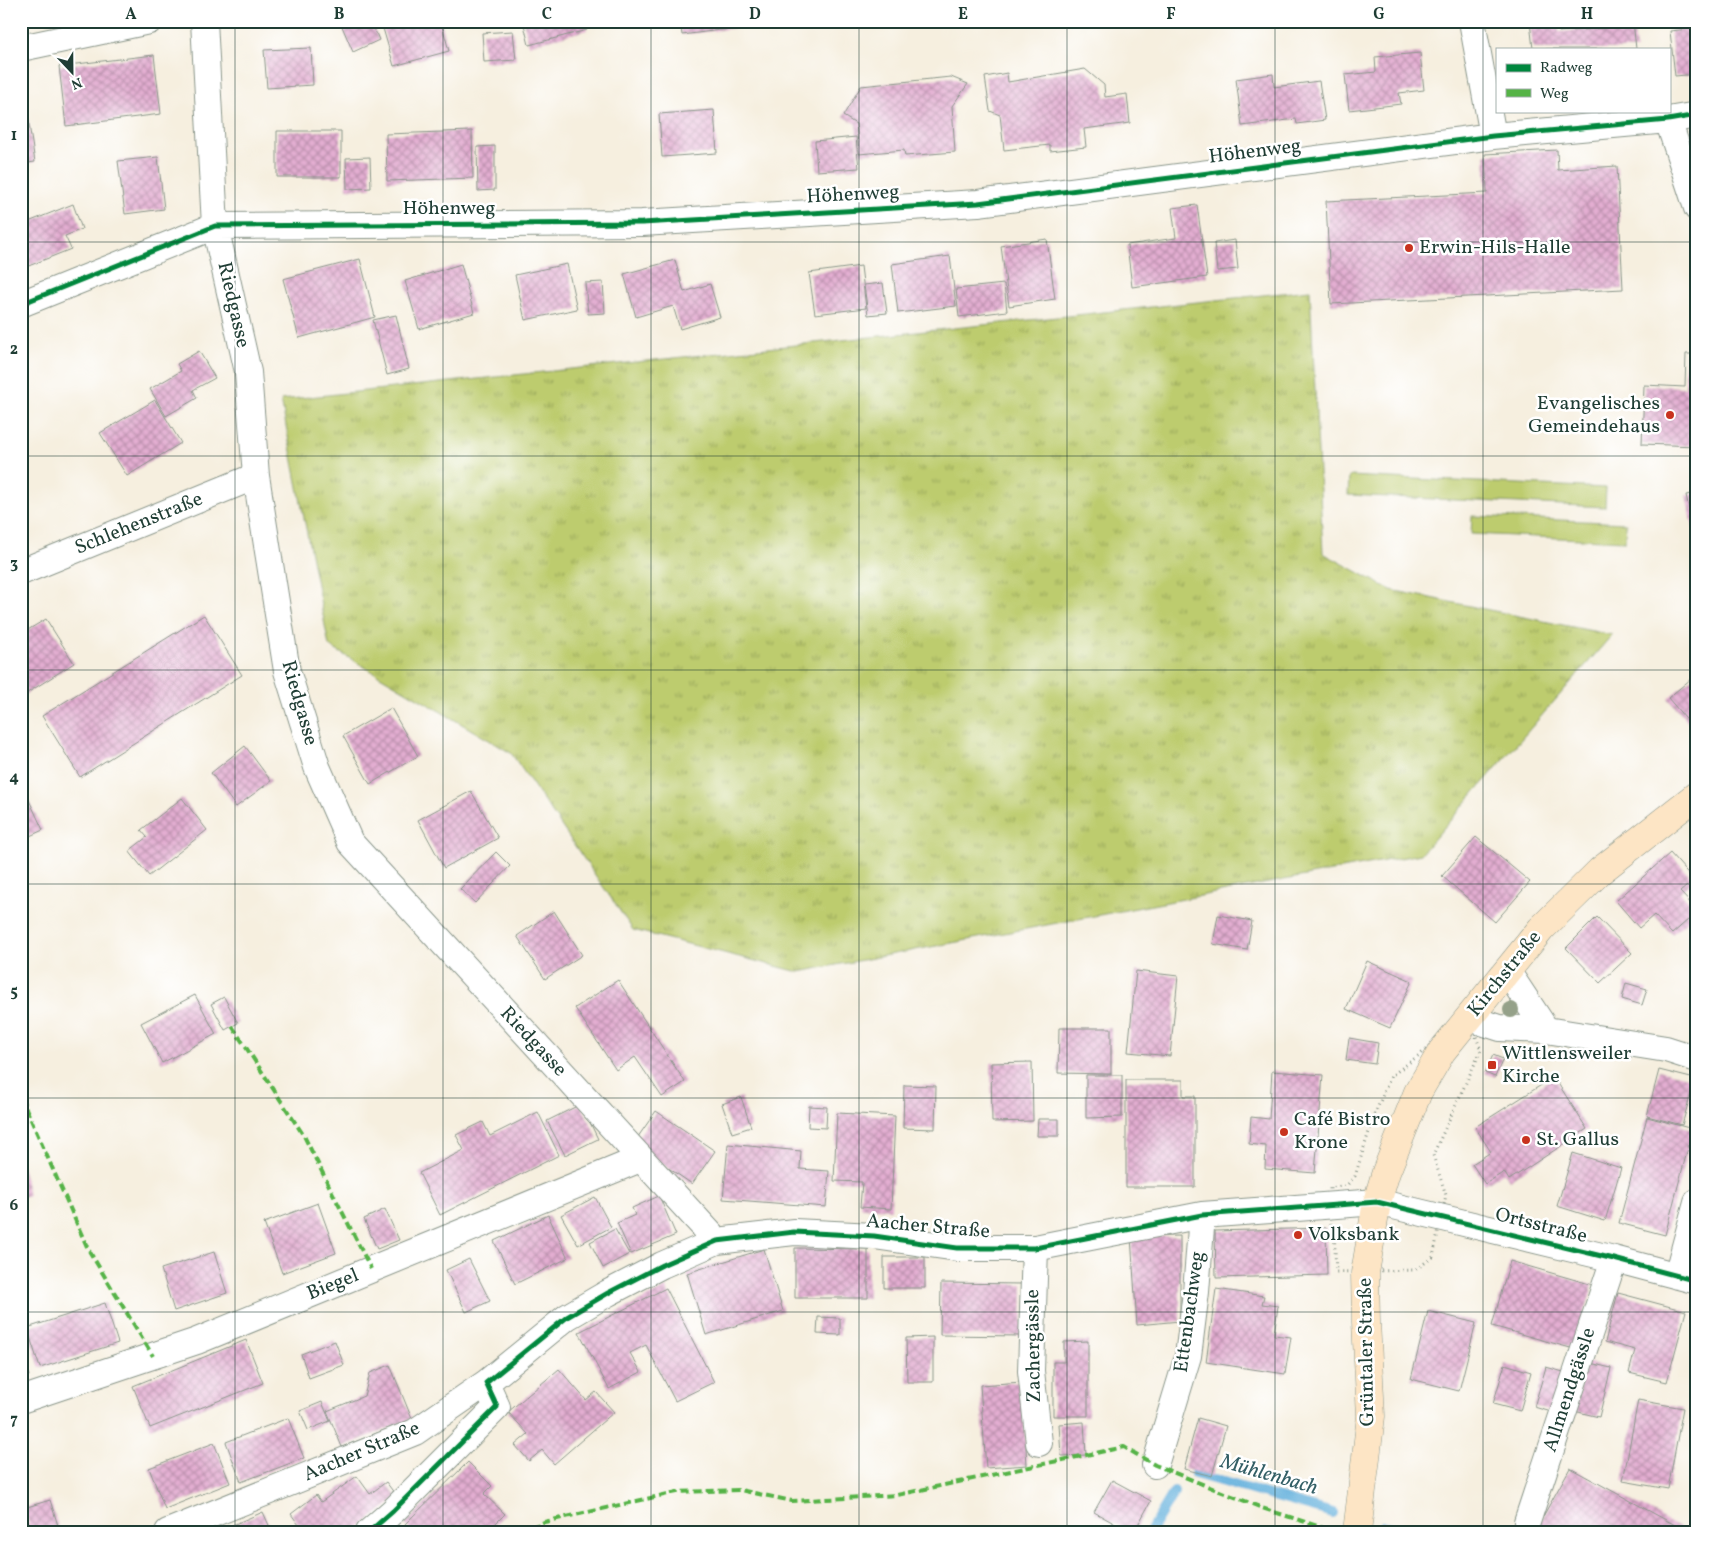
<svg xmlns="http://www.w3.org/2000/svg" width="1718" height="1553" font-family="Vollkorn,serif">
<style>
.grass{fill:url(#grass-tufts);stroke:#6e8451}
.pitch{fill:#bdcc6e;stroke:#6e8451}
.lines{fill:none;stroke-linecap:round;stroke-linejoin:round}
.stream{stroke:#61afdb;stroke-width:10}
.building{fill:url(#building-cross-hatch)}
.street-casing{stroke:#8a968a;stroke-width:28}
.secondary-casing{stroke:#8a968a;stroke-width:29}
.path{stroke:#8a968a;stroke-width:3;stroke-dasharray:1 4;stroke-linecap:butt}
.street{stroke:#fff;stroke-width:26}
.secondary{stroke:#fde5c5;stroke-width:28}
.quiet{stroke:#55b346;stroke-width:4;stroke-dasharray:8 4;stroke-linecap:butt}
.cycleway-casing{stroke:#fff;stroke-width:8}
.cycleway{stroke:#00873e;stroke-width:5}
.tree{fill:#95a189}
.grid{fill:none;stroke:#1f3d34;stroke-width:1;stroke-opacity:0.55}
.poi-dot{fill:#c8321e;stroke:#fff;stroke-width:2}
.labels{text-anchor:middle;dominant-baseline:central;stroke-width:5;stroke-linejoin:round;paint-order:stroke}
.street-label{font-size:20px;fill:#1f3d34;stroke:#fff}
.poi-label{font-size:20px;fill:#1f3d34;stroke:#fff;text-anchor:start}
.water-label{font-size:21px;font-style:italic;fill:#335f66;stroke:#fff}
.neatline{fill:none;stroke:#1f3d34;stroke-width:2}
.grid-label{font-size:16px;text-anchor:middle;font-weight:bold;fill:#1f3d34}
</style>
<defs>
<pattern id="grass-tufts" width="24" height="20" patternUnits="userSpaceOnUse" patternTransform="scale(1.25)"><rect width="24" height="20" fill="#bdcc6e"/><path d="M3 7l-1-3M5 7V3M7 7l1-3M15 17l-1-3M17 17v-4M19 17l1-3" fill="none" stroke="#99a75b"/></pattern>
<pattern id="building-cross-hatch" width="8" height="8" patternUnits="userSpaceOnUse" patternTransform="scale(1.25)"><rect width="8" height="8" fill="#e3add1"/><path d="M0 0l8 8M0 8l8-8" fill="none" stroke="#b78eaa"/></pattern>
</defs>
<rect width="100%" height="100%" fill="#fff"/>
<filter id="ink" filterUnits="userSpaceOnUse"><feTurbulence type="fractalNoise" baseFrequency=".02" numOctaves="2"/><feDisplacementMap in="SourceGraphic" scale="10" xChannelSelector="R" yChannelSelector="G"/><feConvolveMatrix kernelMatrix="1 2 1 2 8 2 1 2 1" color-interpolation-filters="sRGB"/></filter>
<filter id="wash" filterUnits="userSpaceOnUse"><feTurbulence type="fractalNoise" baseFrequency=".0096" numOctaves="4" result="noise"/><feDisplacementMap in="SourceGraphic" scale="20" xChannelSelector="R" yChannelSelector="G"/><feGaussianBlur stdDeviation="1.12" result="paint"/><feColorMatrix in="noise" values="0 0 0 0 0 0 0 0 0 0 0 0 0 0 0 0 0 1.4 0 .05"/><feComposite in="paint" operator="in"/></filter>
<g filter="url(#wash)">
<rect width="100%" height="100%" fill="#f6efdf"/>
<path class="grass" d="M1310,290L1323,553L1391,590L1612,635L1421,854L799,972L633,930L511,753L329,646L281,400Z"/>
<path class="pitch" d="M1349,476L1606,488L1605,507L1348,495Z
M1472,516L1626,523L1625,541L1471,534Z"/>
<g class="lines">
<path class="stream" d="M1195,1474L1333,1513
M1383,1526L1425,1532
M1150,1532L1174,1492"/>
</g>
<g id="blocks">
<path class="building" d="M348,21H371L379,40L353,52L341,24Z
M396,21H441L449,51L394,66L382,25Z
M523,21H585L587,30L529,45Z
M680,21H743V27L682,35Z
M783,21H832V22L784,29Z
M1558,21L1559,32L1604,28V21H1633L1636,49H1533L1530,22Z
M1697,28V74L1675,76L1670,31Z
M513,31L516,60L484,62L482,33Z
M311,48L313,85L267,88L264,50Z
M1420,53L1424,90L1399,93L1401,104L1349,110L1345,75L1376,72L1375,57Z
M154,55L161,114L66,126L59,66Z
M1085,69L1104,85L1105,97L1127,94L1130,123L1084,129L1086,147L1050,151V145L1004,150L1000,115L990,111L985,77L1007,73L1008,82Z
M1273,74L1274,87L1319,81L1325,120L1297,124L1296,119L1242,126L1236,79Z
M951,77L968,84L952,106L955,152L905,156L904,150L859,154L856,124L843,116L861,86Z
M25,99L35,162L21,164V100Z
M714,110L717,153L662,157L659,114Z
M277,131H341V177H277Z
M472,131L473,178L387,181L386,134Z
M856,137L859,168L817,171L815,141Z
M495,146V190L478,191L477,147Z
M1557,150L1558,170L1617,166L1623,289L1331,304L1326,201L1487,193L1485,154Z
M158,157L164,209L125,214L118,161Z
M370,157L371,188L347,189L346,158Z
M73,204L82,229L65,236L71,249L21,269V225Z
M1197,205L1207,277L1132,287L1127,245L1176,238L1172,208Z
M1047,239L1055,299L1009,306L1001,246Z
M1235,240L1238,269L1217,271L1214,243Z
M950,256L956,306L898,313L892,264Z
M360,259L375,317L299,338L283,279Z
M675,260L684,292L710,284L720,317L680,329L673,306L636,317L624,274Z
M461,264L474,313L419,329L405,281Z
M567,264L577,309L525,320L515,275Z
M861,266L866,308L815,314L809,273Z
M603,282L605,313L588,314L585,283Z
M883,283L887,313L868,315L864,285Z
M1004,284L1007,311L959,317L956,289Z
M396,315L409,369L387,375L373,320Z
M199,351L215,378L193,390L197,398L166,416L150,389L181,371L177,364Z
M1686,354H1697V446L1642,444L1644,385L1685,387Z
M155,400L181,443L127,476L100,433Z
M1697,493V540H1696L1686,495Z
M204,615L242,675L80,777L42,716Z
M46,619L74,663L21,697V634Z
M1697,674V732L1668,698Z
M391,708L418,756L370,784L343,736Z
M245,746L271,781L236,807L211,773Z
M471,791L498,838L444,868L418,820Z
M182,798L207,830L149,876L129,851L147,837L141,830Z
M29,800L43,830L21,840V804Z
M1476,837L1530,882L1495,922L1442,876Z
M496,852L510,866L475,903L460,889Z
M1670,853L1694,880L1680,892L1697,910V912L1672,934L1654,915L1639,928L1616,901Z
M554,911L582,955L545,979L517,936Z
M1218,915L1252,921L1247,950L1213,944Z
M1597,917L1632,953L1600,983L1566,948Z
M1367,961L1412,981L1390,1028L1346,1009Z
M1136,971L1178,976L1170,1056L1128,1052Z
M618,980L685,1082L662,1097L635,1057L616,1070L575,1008Z
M1626,983L1647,989L1642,1005L1622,999Z
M195,995L216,1034L162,1063L141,1023Z
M224,997L238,1023L225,1030L211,1004Z
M1059,1028H1111V1074L1058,1073Z
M1349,1038L1378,1043L1375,1064L1346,1060Z
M1493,1055L1503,1059L1495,1077L1485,1073Z
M1032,1062L1033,1121L992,1122L991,1063Z
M1659,1070L1695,1079L1682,1125L1647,1116Z
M1272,1071L1323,1075L1315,1173L1265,1169L1266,1146L1249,1144L1251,1117L1269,1119Z
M1086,1075H1122V1117L1086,1118Z
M1554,1077L1587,1129L1509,1180L1504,1172L1485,1184L1472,1164L1491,1152L1475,1127Z
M1126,1080H1183V1096H1195V1187H1126Z
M904,1085L936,1086L935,1129L903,1128Z
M741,1097L751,1127L732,1133L722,1104Z
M581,1104L598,1139L565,1155L547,1121Z
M809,1106L827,1107L826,1128L808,1127Z
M656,1111L715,1151L692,1184L633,1144Z
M538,1112L559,1155L440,1215L419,1173L464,1150L456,1135L483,1122L490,1136Z
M837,1113L895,1116L891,1209L860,1207L862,1182L834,1181Z
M1647,1117L1693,1129L1665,1235L1619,1223Z
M1038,1119H1059V1136H1037Z
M728,1144L801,1151L800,1169L829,1171L826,1207L723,1199Z
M1573,1153L1621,1168L1605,1221L1557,1206Z
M22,1165L29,1196L21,1198V1166Z
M659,1196L676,1235L631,1254L617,1223L635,1215L632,1208Z
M595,1197L611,1227L578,1245L561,1215Z
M318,1203L336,1253L282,1273L264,1223Z
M385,1209L399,1240L377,1249L364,1219Z
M548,1215L568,1258L515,1284L494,1241Z
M1326,1228L1327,1275L1216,1278L1215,1231Z
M615,1229L629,1254L603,1268L590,1242Z
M1180,1236V1321L1137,1325L1131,1237Z
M795,1248L868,1249V1298H795Z
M764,1249L783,1311L706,1335L687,1273Z
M214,1252L227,1293L174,1311L161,1269Z
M884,1257H925V1288H884Z
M469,1259L490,1301L466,1312L446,1270Z
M1510,1261L1593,1285L1574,1349L1492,1326Z
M941,1283L1023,1284L1022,1336L940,1335Z
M666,1288L714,1382L675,1401L646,1345L630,1353L641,1372L609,1389L579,1332Z
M1216,1289L1264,1296L1262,1304L1278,1306L1274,1335L1291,1337L1285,1374L1206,1362Z
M1618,1293L1686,1311L1667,1382L1629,1373L1635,1350L1605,1342Z
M105,1303L118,1343L40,1368L27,1328Z
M1428,1311L1476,1323L1459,1391L1411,1379Z
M818,1317L840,1318V1335L817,1334Z
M933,1337V1382H907L906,1338Z
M246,1340L263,1383L150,1428L133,1386Z
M335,1341L344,1365L309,1378L301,1354Z
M1088,1341V1416H1053V1362H1064V1342Z
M21,1345L29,1376L21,1378Z
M1586,1362L1611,1368L1599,1417L1574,1411Z
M1505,1364L1531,1372L1520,1411L1493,1404Z
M390,1365L412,1419L342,1447L327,1411L364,1396L370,1373Z
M1546,1367L1567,1373L1555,1413L1534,1407Z
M559,1369L586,1400L596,1392L614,1412L554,1464L542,1450L529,1461L515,1445L528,1434L508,1412Z
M1022,1382L1027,1465L986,1468L980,1385Z
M1638,1400L1683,1408L1668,1489L1623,1481Z
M322,1402L330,1421L308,1430L300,1411Z
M288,1418L304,1458L241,1482L226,1442Z
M1198,1418L1226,1426L1212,1476L1184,1469Z
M1084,1422L1086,1455L1061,1456L1059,1424Z
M214,1443L230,1483L165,1509L149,1468Z
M468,1462L492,1486L484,1494L505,1514L487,1532H412L405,1524Z
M1570,1468L1688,1532H1540L1536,1529Z
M357,1476L370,1494L386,1482L398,1498L353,1532H304L291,1514L316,1495L321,1502Z
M1112,1480L1151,1501L1134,1532H1130L1094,1512Z
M50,1500L60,1532H21V1527L29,1524L24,1508Z
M263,1512L272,1532H218L235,1524Z"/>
</g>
</g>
<g filter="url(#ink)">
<use href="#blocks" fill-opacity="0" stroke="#8a968a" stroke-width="1"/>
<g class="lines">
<defs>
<path id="street" d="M204,21L215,226L248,372L256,476L287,671L317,767L350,842L717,1241
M1472,21L1493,136
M21,48L149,21
M1668,120L1697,208
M21,304L215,226L642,223L978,203L1493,136L1668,120L1697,115
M21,572L256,476
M1507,971L1546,1030
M1469,1018L1500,1028L1546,1030L1666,1049L1697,1059
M1035,1248L1031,1371L1039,1443
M1677,1276L1697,1202
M21,1400L197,1341L640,1159
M1155,1465L1188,1356L1196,1292L1202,1215
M1527,1522L1614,1259
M168,1532L415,1432L486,1383L567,1317L608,1293L662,1265L717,1241L794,1232L874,1236L957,1248H1035L1202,1215L1377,1202L1614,1259L1697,1281
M369,1532L393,1511L497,1407L486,1383"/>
<path id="secondary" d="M1357,1532L1371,1416L1366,1322L1365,1273L1377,1202L1386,1172L1418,1092L1442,1051L1541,929L1600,871L1697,795"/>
</defs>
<use href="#street" class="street-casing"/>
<use href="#secondary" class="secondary-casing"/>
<path class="path" d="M1469,1018L1481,1050L1433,1155L1446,1195L1433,1257L1415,1270L1336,1272L1334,1229L1331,1225L1330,1188L1347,1185L1355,1176L1374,1116L1391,1076Z"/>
<use href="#street" class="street"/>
<use href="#secondary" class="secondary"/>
<path class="quiet" d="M232,1026L304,1136L371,1269
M21,1097L88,1249L153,1356
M520,1532L544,1522L677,1492L740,1490L792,1501L897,1495L1124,1447L1155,1465L1262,1508L1336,1532"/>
<defs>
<path id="cycleway" d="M21,304L215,226L642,223L978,203L1493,136L1668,120L1697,115
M369,1532L393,1511L497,1407L486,1383L567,1317L608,1293L662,1265L717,1241L794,1232L874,1236L957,1248H1035L1202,1215L1377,1202L1614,1259L1697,1281"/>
</defs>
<use href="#cycleway" class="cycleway-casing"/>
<use href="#cycleway" class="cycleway"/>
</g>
<circle class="tree" cx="1511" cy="1010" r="8"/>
</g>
<path class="grid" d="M235,21V1532M443,21V1532M651,21V1532M859,21V1532M1067,21V1532M1275,21V1532M1483,21V1532M21,242H1697M21,456H1697M21,670H1697M21,884H1697M21,1098H1697M21,1312H1697"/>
<g class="poi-dot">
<circle cx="1409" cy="248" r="5"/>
<circle cx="1670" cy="415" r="5"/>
<rect x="1487" y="1060" width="10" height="10" rx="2.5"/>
<circle cx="1284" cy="1132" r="5"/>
<circle cx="1526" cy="1140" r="5"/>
<circle cx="1298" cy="1235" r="5"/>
</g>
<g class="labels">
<g class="street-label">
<text transform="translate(1255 152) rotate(-7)">Höhenweg</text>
<text transform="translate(853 195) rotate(-3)">Höhenweg</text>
<text x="449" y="209">Höhenweg</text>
<text transform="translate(233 305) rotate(77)">Riedgasse</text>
<text transform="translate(139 524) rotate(-22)">Schlehenstraße</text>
<text transform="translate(299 703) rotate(74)">Riedgasse</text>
<text transform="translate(1505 974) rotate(-51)">Kirchstraße</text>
<text transform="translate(533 1042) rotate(47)">Riedgasse</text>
<text transform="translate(1541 1226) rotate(14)">Ortsstraße</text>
<text transform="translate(928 1227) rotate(5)">Aacher Straße</text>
<text transform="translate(333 1285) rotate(-22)">Biegel</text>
<text transform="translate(1190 1312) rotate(-82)">Ettenbachweg</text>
<text transform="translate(1034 1346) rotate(-91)">Zachergässle</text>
<text transform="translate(1367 1352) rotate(-91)">Grüntaler Straße</text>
<text transform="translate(1570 1390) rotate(-72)">Allmendgässle</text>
<text transform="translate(362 1452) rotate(-23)">Aacher Straße</text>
</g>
<g class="poi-label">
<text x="1419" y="248">Erwin-Hils-Halle</text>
<text x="1660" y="404" text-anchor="end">Evangelisches<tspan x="1660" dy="23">Gemeindehaus</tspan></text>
<text x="1502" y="1054">Wittlensweiler<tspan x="1502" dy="23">Kirche</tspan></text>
<text x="1294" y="1120">Café Bistro<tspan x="1294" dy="23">Krone</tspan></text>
<text x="1536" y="1140">St. Gallus</text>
<text x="1308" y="1235">Volksbank</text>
</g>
<g class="water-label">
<text transform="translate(1269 1475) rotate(16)">Mühlenbach</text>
</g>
</g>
<rect width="1718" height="1553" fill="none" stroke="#fff" stroke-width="55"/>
<rect x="1496" y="48" width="175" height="65" fill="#ffffff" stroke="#a5b1ae"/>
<rect x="1506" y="64" width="25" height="8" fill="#00873e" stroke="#a5b1ae"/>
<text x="1540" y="72" font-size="15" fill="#1f3d34">Radweg</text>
<rect x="1506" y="89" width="25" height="8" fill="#55b346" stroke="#a5b1ae"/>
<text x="1540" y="98" font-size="15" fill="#1f3d34">Weg</text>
<g transform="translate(72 72) rotate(158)" stroke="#ffffff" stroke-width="4" paint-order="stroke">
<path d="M0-4L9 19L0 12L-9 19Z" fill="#1f3d34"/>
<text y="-8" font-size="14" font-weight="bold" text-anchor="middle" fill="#1f3d34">N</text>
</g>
<rect x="28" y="28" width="1662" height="1498" class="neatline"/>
<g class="grid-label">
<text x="131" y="19">A</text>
<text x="339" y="19">B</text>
<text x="547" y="19">C</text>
<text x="755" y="19">D</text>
<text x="963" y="19">E</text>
<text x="1171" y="19">F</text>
<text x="1379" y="19">G</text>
<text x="1587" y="19">H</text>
<text x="14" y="140">1</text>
<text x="14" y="354">2</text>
<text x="14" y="568">3</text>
<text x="14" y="782">4</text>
<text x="14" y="996">5</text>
<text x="14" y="1210">6</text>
<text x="14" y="1424">7</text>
</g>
</svg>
